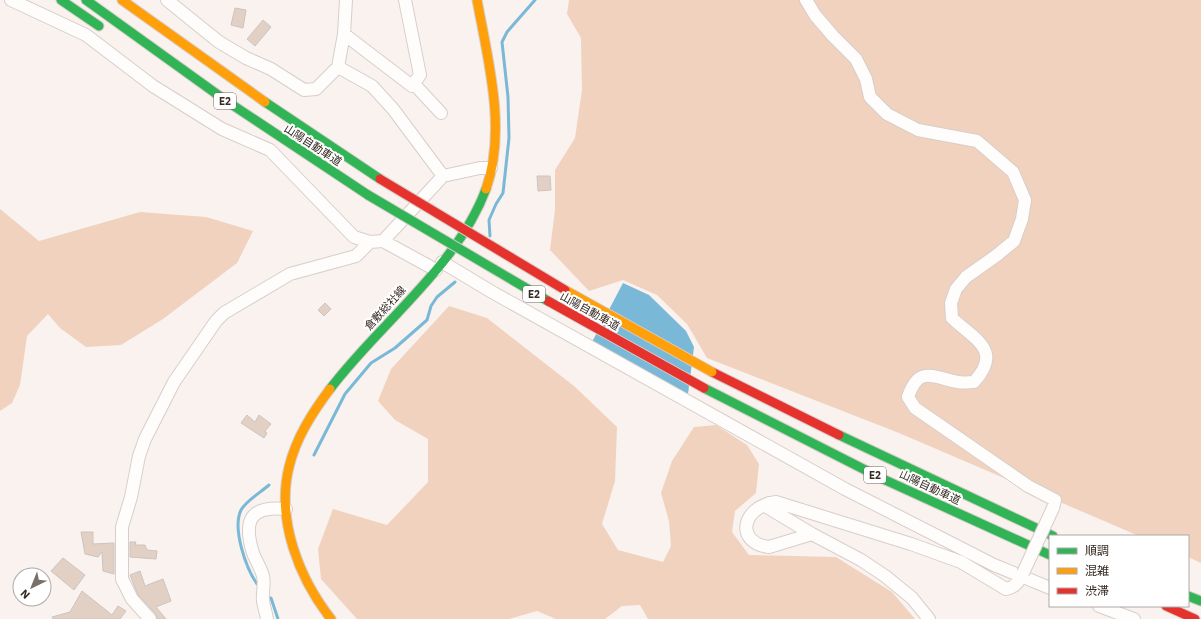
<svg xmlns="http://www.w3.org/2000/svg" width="1201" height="619" font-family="'IBM Plex Sans','Noto Sans JP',sans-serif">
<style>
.green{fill:#f0d2bf}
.water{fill:#79b9d7}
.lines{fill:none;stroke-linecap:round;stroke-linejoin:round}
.stream{stroke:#79b9d7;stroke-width:3}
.building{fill:#e3d0c5;stroke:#cdc4bf}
.street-casing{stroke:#d7cec9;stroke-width:14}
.fast-casing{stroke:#d7cec9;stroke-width:11}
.slow-casing{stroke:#d7cec9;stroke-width:11}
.jam-casing{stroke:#d7cec9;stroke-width:11}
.street{stroke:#fefdfc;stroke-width:12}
.fast{stroke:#30b455;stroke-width:9}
.slow{stroke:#ff9f0a;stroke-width:9}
.jam{stroke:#e5322d;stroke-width:9}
.street-bridge-casing{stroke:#d7cec9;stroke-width:14;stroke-linecap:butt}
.fast-bridge-casing{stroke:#d7cec9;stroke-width:11;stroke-linecap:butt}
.slow-bridge-casing{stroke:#d7cec9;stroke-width:11;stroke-linecap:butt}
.jam-bridge-casing{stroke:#d7cec9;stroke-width:11;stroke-linecap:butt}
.street-bridge{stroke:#fefdfc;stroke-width:12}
.fast-bridge{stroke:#30b455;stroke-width:9}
.slow-bridge{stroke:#ff9f0a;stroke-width:9}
.jam-bridge{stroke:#e5322d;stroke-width:9}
.labels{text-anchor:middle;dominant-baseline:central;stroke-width:4;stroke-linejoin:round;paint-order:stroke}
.shield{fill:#fff;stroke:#726964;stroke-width:1}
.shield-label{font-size:10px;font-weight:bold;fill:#352922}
.street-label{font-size:11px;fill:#352922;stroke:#fff}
</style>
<rect width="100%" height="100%" fill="#faf2ee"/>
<path class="green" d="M569,0H1201V563L1188,557V536H1139L899,433L707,358L687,324L657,295L623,280L589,291L550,250L555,210V170L575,138L582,90L581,38L567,14Z
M0,209L39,241L140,212L206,217L253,231L237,263L163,319L121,345L86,347L60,328L48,314L27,336L20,385L12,403L0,411Z
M449,306L487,318L574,386L617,427L615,481L602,524L618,550L663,562L671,546L669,521L661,493L672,461L694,427L716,425L747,445L759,464L756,493L735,511L732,532L749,555L836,557L892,592L915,619H648L640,605L622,606L605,619H556L537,611L509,619H357L321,579L318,549L333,509L387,525L428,482V439L395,420L378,401L391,369Z"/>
<path class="water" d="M623,283L649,295L686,331L694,347L688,394L592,342Z"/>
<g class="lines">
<path class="stream" d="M490,236L489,220L496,204L503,193L509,138L508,97L502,42L507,32L535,0
M314,455L345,394L371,363L395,348L427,320L431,306L437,297L455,282
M257,584C246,568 232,529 241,510C246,501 261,492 269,485
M271,598L278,619"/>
</g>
<path class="building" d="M235,8L246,10L243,28L231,25Z
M263,20L271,27L255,46L247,39Z
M537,176H550L551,190L538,191Z
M325,303L331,309L324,316L318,310Z
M247,415L255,422L259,415L271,424L265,431L267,433L264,438L241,423Z
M81,532H93V544L114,543V574L103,571L102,552L98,557L85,554Z
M130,542H136L135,545H145L147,550L157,551L156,559L130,557Z
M63,558L85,575L74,590L51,571Z
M140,571L145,586L163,579L171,601L156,607L166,619H157L156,614L138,595L130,575Z
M82,591L112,615L118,606L126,611L120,619H53L52,617L70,612Z"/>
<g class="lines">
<defs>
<path id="street" d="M11,0L86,35L153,86L222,129L270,150L354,237L370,242L383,241L436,270
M167,0L219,42L246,58L271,69L304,90L316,89L338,67L344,34
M346,0L344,34L412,86L420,75L405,0
M806,0L815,15L833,36L856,59L866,79L870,97L887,114L918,130L977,141L1013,172L1025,200L1022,219L1014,241L997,255L966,277L956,289L951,303L952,318C975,340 1003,350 974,382C969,382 963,383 958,382C934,378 919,364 908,397L915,408L1028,486L1055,500L1053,508
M338,67L372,86L393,109L443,176
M414,84L441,113
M383,241L443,176L480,168H491
M442,262L492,292L845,489L994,565L1050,588
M769,503L767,507L812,534L861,560L885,576L912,598L929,619
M812,534L769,547C734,543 742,506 776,502L911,544L961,562L1006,589C1016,587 1019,581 1023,573
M1099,606L1134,619
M150,619L132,599L122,579V527L131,497L139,456L145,439L174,382L216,321L224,313L290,274L356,256L370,242
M267,619C266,613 264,607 263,601C262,593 265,584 263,576C261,568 256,561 253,553C243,521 250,505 286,509"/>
<path id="fast" d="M61,0L99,26
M86,0L225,100L368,195
M265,102L380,179
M704,388L883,479L1050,555
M330,389C379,324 457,267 486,189
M839,435L1053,536
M1188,596L1201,601"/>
<path id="slow" d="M122,0L265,102
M477,0C488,60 507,130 486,189
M330,389C312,413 296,438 289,467C276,520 299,578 331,619"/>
<path id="jam" d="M712,372L839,435
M1166,606L1195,619"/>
</defs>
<use href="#street" class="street-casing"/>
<use href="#fast" class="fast-casing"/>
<use href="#slow" class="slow-casing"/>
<use href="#jam" class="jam-casing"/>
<use href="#street" class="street"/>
<use href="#fast" class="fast"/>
<use href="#slow" class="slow"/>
<use href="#jam" class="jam"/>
<defs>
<path id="street-bridge" d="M1023,573L1053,508"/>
<path id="fast-bridge" d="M368,195L548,301"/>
<path id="slow-bridge" d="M565,290L712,372"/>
<path id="jam-bridge" d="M380,179L565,290
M548,301L704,388"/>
</defs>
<use href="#street-bridge" class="street-bridge-casing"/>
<use href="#fast-bridge" class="fast-bridge-casing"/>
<use href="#slow-bridge" class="slow-bridge-casing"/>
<use href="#jam-bridge" class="jam-bridge-casing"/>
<use href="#street-bridge" class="street-bridge"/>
<use href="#fast-bridge" class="fast-bridge"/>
<use href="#slow-bridge" class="slow-bridge"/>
<use href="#jam-bridge" class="jam-bridge"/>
</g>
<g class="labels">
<g class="shield">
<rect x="214" y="93" width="22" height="16" rx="3"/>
<rect x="523" y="286" width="22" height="16" rx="3"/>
<rect x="864" y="467" width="22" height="16" rx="3"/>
</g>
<g class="shield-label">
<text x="225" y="101">E2</text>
<text x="534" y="294">E2</text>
<text x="875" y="475">E2</text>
</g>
<g class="street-label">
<text transform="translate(313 145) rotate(33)">山陽自動車道</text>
<text transform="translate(385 308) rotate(-48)">倉敷総社線</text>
<text transform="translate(590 311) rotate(29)">山陽自動車道</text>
<text transform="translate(930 487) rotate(25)">山陽自動車道</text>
</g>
</g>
<rect x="1049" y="535" width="140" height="72" fill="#ffffff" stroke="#aea9a7"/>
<rect x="1057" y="548" width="20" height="6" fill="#30b455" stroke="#aea9a7"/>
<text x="1085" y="555" font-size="12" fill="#352922">順調</text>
<rect x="1057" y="568" width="20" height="6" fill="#ff9f0a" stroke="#aea9a7"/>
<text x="1085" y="575" font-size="12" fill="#352922">混雑</text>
<rect x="1057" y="588" width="20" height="6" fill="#e5322d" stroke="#aea9a7"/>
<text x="1085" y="595" font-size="12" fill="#352922">渋滞</text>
<g transform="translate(32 587) rotate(223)"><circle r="19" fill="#ffffff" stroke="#aea9a7"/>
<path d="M0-3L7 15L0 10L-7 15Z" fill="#7a6f69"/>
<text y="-6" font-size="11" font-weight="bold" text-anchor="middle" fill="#352922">N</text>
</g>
</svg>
